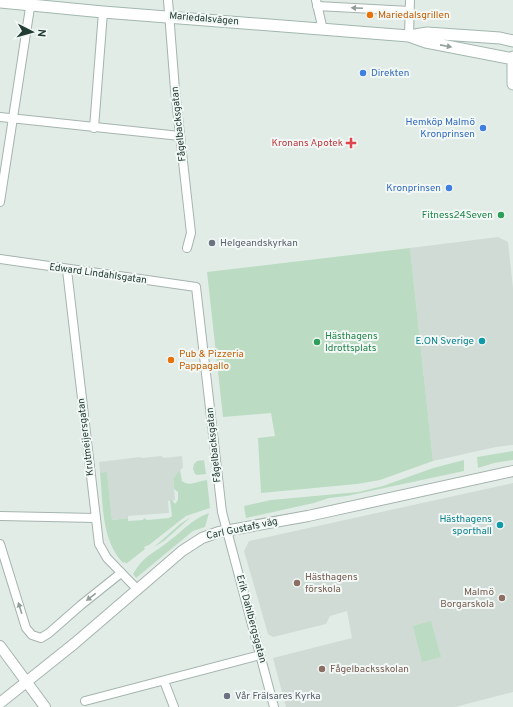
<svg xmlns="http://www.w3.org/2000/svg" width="513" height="707" font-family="Overpass,sans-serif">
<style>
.built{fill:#d0dbd6}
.green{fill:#bbdcc3}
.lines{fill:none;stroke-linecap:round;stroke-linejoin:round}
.minor-casing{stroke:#a5b4ae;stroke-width:10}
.tertiary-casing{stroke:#a5b4ae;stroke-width:12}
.secondary-casing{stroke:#a1b7ae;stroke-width:13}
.minor{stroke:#fff;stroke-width:8}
.tertiary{stroke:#fff;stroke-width:10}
.secondary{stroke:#fff;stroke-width:11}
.oneway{fill:#919e9a}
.food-dot{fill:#e8710a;stroke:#f2f8f5;stroke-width:1.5}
.shop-dot{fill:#3f7fe0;stroke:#f2f8f5;stroke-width:1.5}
.health-dot{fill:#e0444e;stroke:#f2f8f5;stroke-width:1.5}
.leisure-dot{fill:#2e9e5b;stroke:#f2f8f5;stroke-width:1.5}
.worship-dot{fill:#6b7280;stroke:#f2f8f5;stroke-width:1.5}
.culture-dot{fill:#0f9aa8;stroke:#f2f8f5;stroke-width:1.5}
.education-dot{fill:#8d6e63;stroke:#f2f8f5;stroke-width:1.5}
.labels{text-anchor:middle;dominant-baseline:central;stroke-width:4;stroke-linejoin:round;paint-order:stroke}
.food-label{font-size:10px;fill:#c56008;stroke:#f2f8f5;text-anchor:start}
.street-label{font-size:10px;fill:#233c34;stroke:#f2f8f5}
.shop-label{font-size:10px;fill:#366cbe;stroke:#f2f8f5;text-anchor:end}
.health-label{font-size:10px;fill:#be3a42;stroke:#f2f8f5;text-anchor:end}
.leisure-label{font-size:10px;fill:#27864d;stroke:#f2f8f5;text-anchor:end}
.worship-label{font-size:10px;fill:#5b616d;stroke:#f2f8f5;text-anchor:start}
.culture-label{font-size:10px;fill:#0d838f;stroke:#f2f8f5;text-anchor:end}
.education-label{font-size:10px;fill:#785e54;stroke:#f2f8f5;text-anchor:start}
</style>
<rect width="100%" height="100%" fill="#e2ece7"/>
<path class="built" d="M498,237L508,242L513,288V445L496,447L433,461L410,248Z
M161,456L164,458L182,456L183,467L173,478L175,500L168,501L169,513L128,516V518L112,520L107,473H100L99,462L140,457L142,458Z
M513,483V692L455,707H286L273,658L352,638L347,611L330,616L326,624L273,637L268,634L244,551L249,541Z"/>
<path class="green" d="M410,248L433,461L380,480L357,484L261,493L258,438L275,436L271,413L223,417L207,272Z
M513,451V460L494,463L478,468L477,457Z
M204,460L206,474L197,475L195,474L193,469L194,464L197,461Z
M464,460V471L347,496L329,498L314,503L246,518L244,506L271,500L358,492L383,486L433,468Z
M180,470L182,481C189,487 198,481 207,480L210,508L186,516L149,545L144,547L145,549L126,564L125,562L123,563C101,540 103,503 100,473L107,472L112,520L128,518V521L143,520L144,518L147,520L169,518L172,516L170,500H172L175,504L178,500V492L174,489L173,478Z
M209,513L205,527L193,531L136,578L133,574C145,554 152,555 169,541C183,531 192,519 209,513Z
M191,517L164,541L154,547L180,524Z
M431,621L441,657L422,662L413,626Z"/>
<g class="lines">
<defs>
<path id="minor" d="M168,0L175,90L191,233L187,248
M316,0L323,30
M317,6L410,11
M409,36L410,0
M0,117L180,136
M94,128L103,12
M0,202L31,1
M0,259L196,287L222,512L274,707
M67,270L99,544L107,558L138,590
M0,516L96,518
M0,544L26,628L32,635L41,638L49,633L81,605L121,573
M164,681L174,707
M85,701L260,655"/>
<path id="tertiary" d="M0,646L45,707
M0,703L75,643L182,551L202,538L219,532L308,516L513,471"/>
<path id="secondary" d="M0,2L103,12L409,36L426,42L513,59
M409,36L427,33L500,38L513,41
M513,57V84"/>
</defs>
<use href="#minor" class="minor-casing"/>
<use href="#tertiary" class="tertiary-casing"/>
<use href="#secondary" class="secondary-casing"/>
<use href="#minor" class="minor"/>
<use href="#tertiary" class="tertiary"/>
<use href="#secondary" class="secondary"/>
</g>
<defs><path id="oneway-solid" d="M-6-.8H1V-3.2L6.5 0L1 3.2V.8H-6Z"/></defs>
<g class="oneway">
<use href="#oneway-solid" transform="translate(357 8) rotate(-177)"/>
<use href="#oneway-solid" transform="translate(446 46) rotate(11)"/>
<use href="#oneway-solid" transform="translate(91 597) rotate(142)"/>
<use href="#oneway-solid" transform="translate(20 608) rotate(-107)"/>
</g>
<g class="food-dot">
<circle cx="370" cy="15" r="4"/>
<circle cx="171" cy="360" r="4"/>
</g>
<g class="shop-dot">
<circle cx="363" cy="73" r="4"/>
<circle cx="483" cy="128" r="4"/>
<circle cx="449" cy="188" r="4"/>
</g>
<path class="health-dot" d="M349 137h4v4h4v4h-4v4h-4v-4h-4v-4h4z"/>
<g class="leisure-dot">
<circle cx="501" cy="215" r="4"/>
<circle cx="317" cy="342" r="4"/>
</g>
<g class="worship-dot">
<circle cx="212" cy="243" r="4"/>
<circle cx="227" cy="696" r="4"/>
</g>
<g class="culture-dot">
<circle cx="482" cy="341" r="4"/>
<circle cx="500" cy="525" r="4"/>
</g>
<g class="education-dot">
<circle cx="297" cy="583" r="4"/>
<circle cx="502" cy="598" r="4"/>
<circle cx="322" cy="669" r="4"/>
</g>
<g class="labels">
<g class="food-label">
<text x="378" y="15">Mariedalsgrillen</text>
<text x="179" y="354">Pub &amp; Pizzeria<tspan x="179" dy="12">Pappagallo</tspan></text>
</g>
<g class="street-label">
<text transform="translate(204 19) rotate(5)">Mariedalsvägen</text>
<text transform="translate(179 124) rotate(-96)">Fågelbacksgatan</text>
<text transform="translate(98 274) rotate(8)">Edward Lindahlsgatan</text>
<text transform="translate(86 437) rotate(-97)">Krutmeijersgatan</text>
<text transform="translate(214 445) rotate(-96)">Fågelbacksgatan</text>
<text transform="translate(242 529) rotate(-12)">Carl Gustafs väg</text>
<text transform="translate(251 619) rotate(75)">Erik Dahlbergsgatan</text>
</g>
<g class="shop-label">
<text x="371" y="73" text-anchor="start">Direkten</text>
<text x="475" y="122">Hemköp Malmö<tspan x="475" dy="12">Kronprinsen</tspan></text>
<text x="441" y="188">Kronprinsen</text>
</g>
<g class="health-label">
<text x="343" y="143">Kronans Apotek</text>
</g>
<g class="leisure-label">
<text x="493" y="215">Fitness24Seven</text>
<text x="325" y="336" text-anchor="start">Hästhagens<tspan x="325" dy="12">Idrottsplats</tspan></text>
</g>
<g class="worship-label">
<text x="220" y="243">Helgeandskyrkan</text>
<text x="235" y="696">Vår Frälsares Kyrka</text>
</g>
<g class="culture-label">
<text x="474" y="341">E.ON Sverige</text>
<text x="492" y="519">Hästhagens<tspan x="492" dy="12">sporthall</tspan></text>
</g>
<g class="education-label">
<text x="305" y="577">Hästhagens<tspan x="305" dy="12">förskola</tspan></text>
<text x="494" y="592" text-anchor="end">Malmö<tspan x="494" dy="12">Borgarskola</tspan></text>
<text x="330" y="669">Fågelbacksskolan</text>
</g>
</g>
<g transform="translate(32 32) rotate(96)" stroke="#f2f8f5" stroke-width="3" paint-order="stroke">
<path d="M0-3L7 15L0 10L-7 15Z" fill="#233c34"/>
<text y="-6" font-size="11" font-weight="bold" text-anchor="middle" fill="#233c34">N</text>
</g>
</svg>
